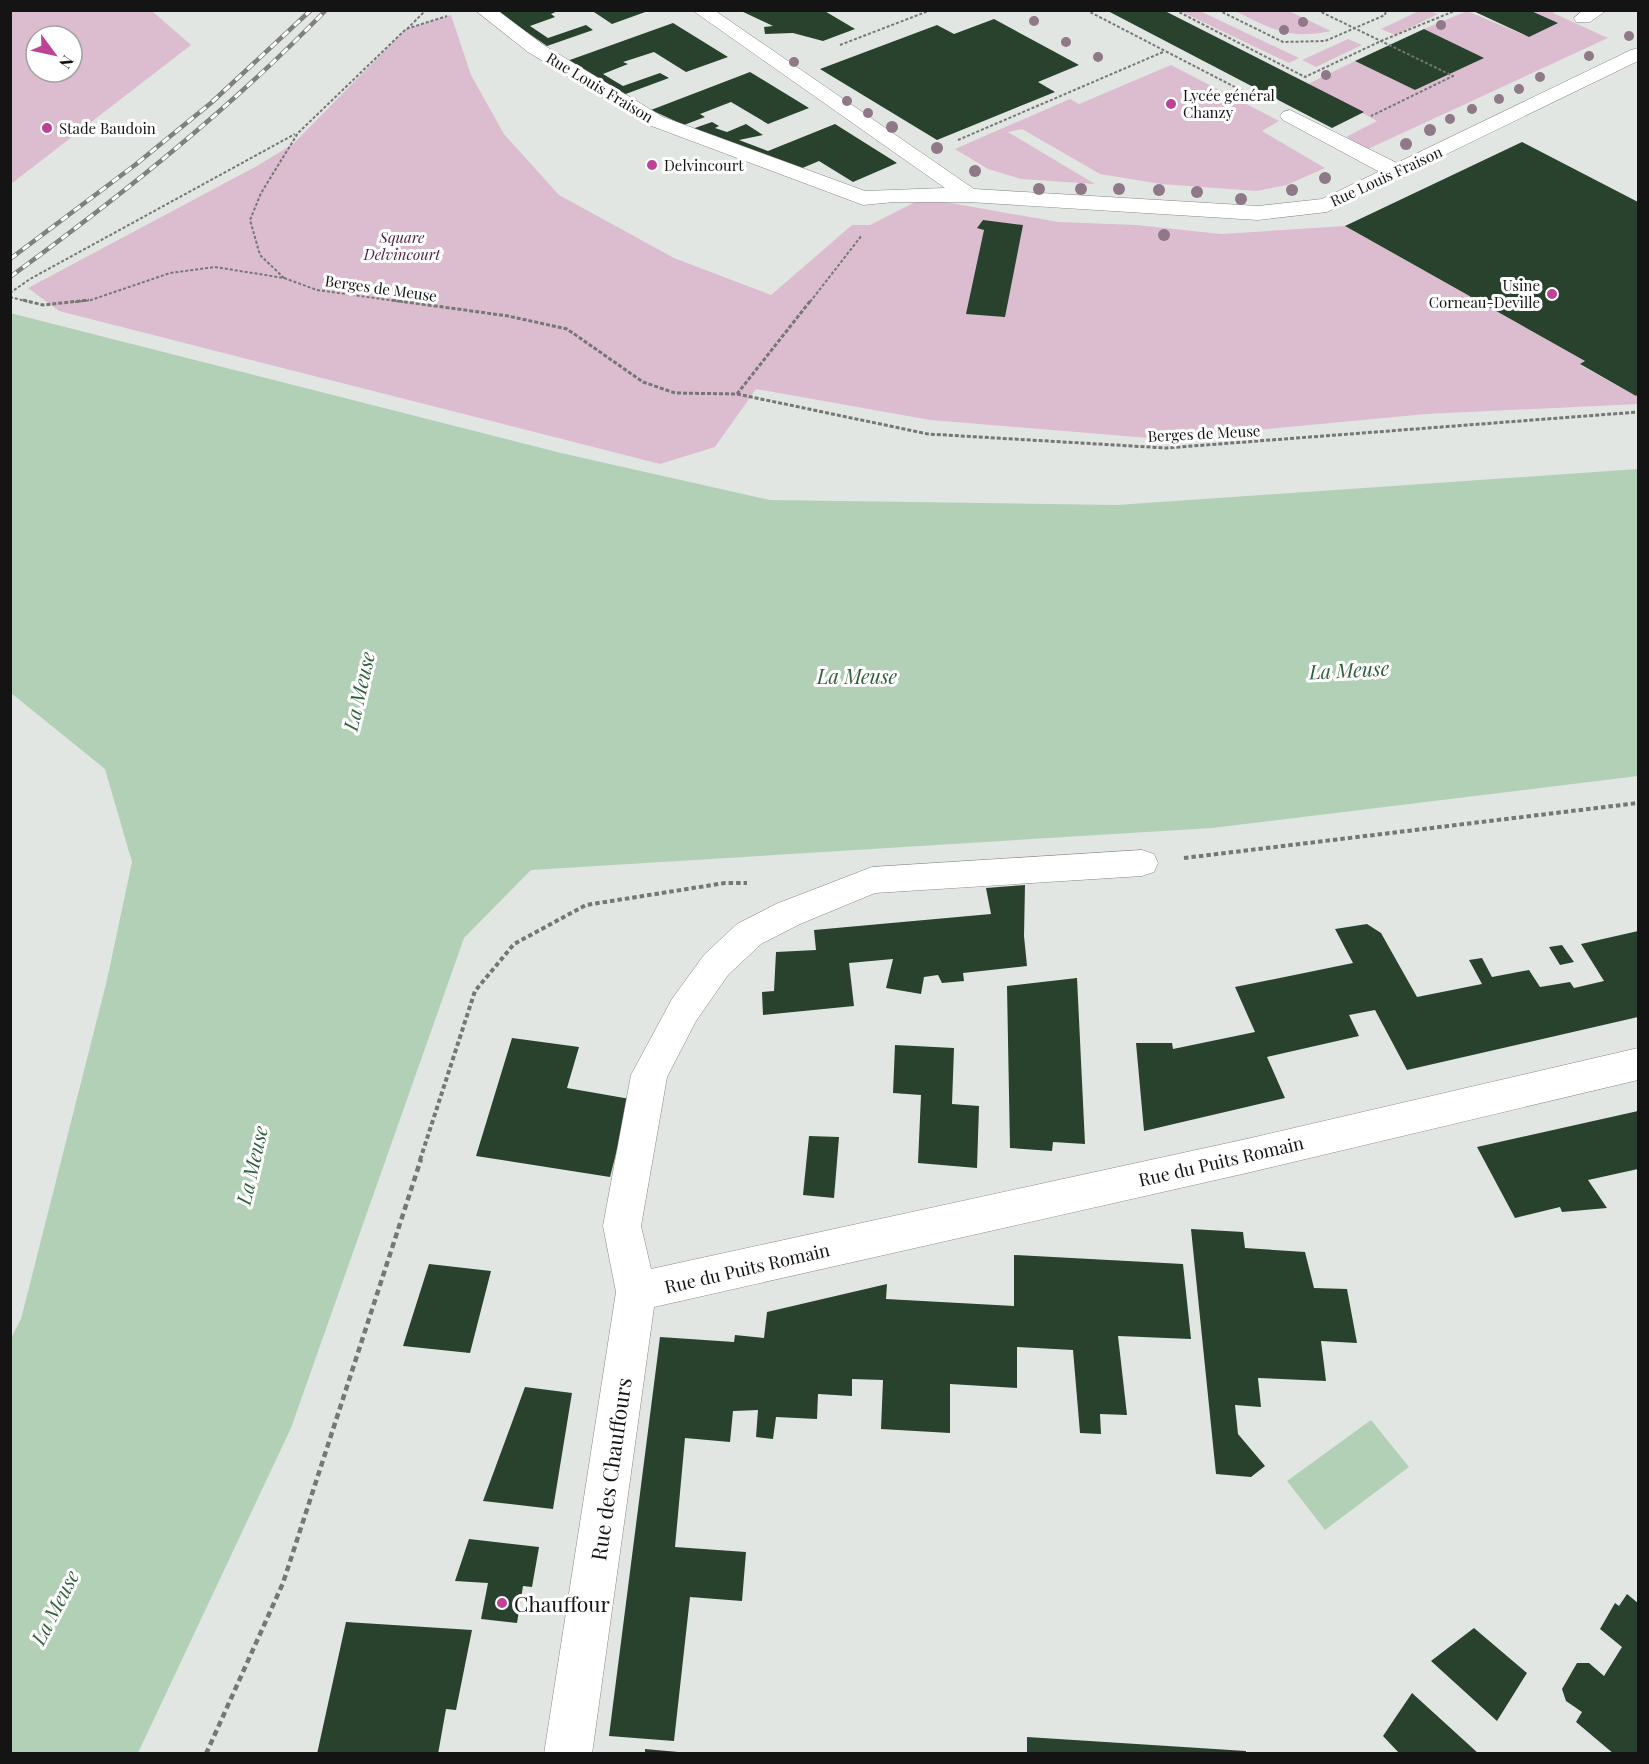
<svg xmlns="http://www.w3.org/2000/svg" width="1649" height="1764" font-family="'Playfair Display',serif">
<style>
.green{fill:#dcbdcf;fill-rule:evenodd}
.water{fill:#b1d0b6}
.building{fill:#28422d}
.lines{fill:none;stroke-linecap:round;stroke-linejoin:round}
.service-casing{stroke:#858985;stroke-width:1}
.minor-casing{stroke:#858985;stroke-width:1}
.path-far3{stroke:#747774;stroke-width:2;stroke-dasharray:3 2;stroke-linecap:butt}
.path-far2{stroke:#747774;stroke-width:3;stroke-dasharray:4 2;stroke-linecap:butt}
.path-far1{stroke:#747774;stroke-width:4;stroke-dasharray:4.5 3;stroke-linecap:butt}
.path{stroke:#747774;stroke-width:4.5;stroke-dasharray:6 4;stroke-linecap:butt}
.service{fill:#fff;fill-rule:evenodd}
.minor{fill:#fff;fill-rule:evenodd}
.rail-casing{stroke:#7d807d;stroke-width:4.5}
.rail{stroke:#fff;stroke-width:3;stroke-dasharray:8;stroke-linecap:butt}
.tree{fill:#8f7887}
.poi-dot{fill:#bd4396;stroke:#fff;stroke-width:2}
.labels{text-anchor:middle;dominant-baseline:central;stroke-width:6;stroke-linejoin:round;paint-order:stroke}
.far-street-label{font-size:15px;fill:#131413;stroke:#fff}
.far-poi-label{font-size:15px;fill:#131413;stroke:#fff;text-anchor:start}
.far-park-label{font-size:15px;font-style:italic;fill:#4b1e3c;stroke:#fff}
.street-label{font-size:18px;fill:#131413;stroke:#fff}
.water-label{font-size:20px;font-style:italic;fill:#30603b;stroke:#fff}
.near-street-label{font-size:21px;fill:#131413;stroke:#fff}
.near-poi-label{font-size:21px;fill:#131413;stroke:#fff;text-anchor:start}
</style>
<rect width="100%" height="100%" fill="#e2e6e2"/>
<path class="green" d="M11,10L152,11L191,45L11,184ZM36,36H72V72H36Z
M1180,11H1200L1299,58L1289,63Z
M1235,11H1289L1331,31C1290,40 1271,29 1235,11Z
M1419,11H1429L1438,14L1395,35L1381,29Z
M1467,11L1529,37V11H1557L1553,13L1608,38L1368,149L1346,137L1377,121L1308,84L1355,61L1415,90L1483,58L1424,29Z
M451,15L471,75L504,134L559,195L674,258L771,295L852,225H870L923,198L1058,222L1137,225L1221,234L1345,226L1585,361L1580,365L1636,396L1638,394V404L1426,414L1161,439L930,420L756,389L715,447L660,464L59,311L28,288L257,166L293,144L406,29Z
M1348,39L1362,45L1316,67L1302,60Z
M1171,65L1279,121L1262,131L1325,168L1287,185L1256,191L1161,184L1100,174L1022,129L1008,132L1095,184L1021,179L988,169L955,149L1070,99L1079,104Z"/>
<path class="water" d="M10,313L561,453L770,500L1117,505L1638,469V776L1212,828L531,870L464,938L291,1428L138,1753H11V1338L21,1319L107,980L132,862L105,769L11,693Z
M1371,1420L1409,1467L1325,1530L1287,1481Z"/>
<path class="building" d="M506,10H560L551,14L555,17L530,26L548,38L586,25L593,30L547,46L499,13Z
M591,10H648V11L612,24Z
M739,10H823L855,29L823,41L793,33L765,34L764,27L773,26Z
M1106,10H1163L1364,112L1332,128Z
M1471,10H1529L1558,23L1529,37Z
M994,19L1079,65L1038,82L1055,92L937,140L820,69L937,25L954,34Z
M673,23L728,57L686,72L654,52L623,62L628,64L603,74L623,86L660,73L669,78L623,95L567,61Z
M1424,29L1484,58L1415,90L1355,61Z
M750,72L809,108L768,124L731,102L700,114L705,117L684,125L651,110Z
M712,122L719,126L715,128L727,132L746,124L763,135L739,140L768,151L835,124L897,163L853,182L819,161L800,169L692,129Z
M1522,142L1638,202V394L1636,396L1580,364L1585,361L1345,226Z
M983,220L1023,225L1005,317L966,314L984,230L977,228Z
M1025,885L1024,936L1027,966L963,973L964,981L942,983L938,975L924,977L921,994L886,988L893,959L849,963L854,1006L763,1015L762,992L774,991L776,952L816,950L814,930L991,914L986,888Z
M1367,924L1381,933L1417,997L1482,984L1469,960L1482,958L1492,977L1529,970L1540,987L1570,982L1574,988L1604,981L1581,944L1638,931V1017L1407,1070L1375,1010L1349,1015L1359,1036L1267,1057L1285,1098L1144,1131L1136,1043H1172L1173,1049L1255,1032L1235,987L1353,963L1335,929Z
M1562,945L1574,962L1560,965L1549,947Z
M1077,978L1085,1144L1053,1142L1052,1151L1010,1148L1007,986Z
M512,1038L579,1047L567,1088L630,1099L610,1177L476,1156Z
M895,1045L954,1048L952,1104L979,1106L977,1168L918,1163L921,1095L893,1093Z
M1638,1111V1169L1588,1180L1607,1208L1562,1212L1560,1207L1515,1218L1477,1147Z
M809,1136L839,1137L834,1198L803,1195Z
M1191,1229L1243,1232L1245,1248L1305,1252L1314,1288L1347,1289L1357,1343L1321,1341L1326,1381L1258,1378L1261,1407L1235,1405L1238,1434L1265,1466L1251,1477L1216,1474Z
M1014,1255L1183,1264L1191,1339L1118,1336L1127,1415L1100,1414L1101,1434L1080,1433L1073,1350L1017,1347V1388L950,1384V1433L881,1429L883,1380L852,1379V1396L818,1394L817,1419L776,1417L773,1439L756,1437L758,1410L733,1411L730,1442L685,1438L675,1547L746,1552L742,1601L690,1597L674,1741L609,1736L660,1337L734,1342L735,1335L764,1338L767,1312L887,1284L886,1299L1014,1306Z
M429,1264L491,1271L470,1353L403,1346Z
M525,1387L572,1393L553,1509L483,1501Z
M469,1539L539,1547L532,1587L523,1586L517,1623L481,1619L488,1583L455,1581Z
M1627,1594L1638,1603V1754H1614L1576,1722L1582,1712L1566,1701L1562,1689L1577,1663H1589L1604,1676L1622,1647L1600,1629L1615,1603L1619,1606Z
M346,1622L472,1630L456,1710L446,1709L438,1754H317Z
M1474,1628L1527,1673L1497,1721L1431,1661Z
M1412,1693L1479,1754H1400L1383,1736Z
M1027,1737L1246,1751V1754H1027Z
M645,1749L678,1752V1754H645Z"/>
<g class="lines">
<defs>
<path id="service" d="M1583,10H1607L1590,22H1576L1574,18Z
M1290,110L1405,167L1408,172L1405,177L1397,178L1389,177L1283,120L1280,116L1283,112Z"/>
<path id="minor" d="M475,10H497L542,44L663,117L865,191L945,188L692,10H714L974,189L1258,206L1322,199L1631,50L1638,48V61L1327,212L1258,220L969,202H894L863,205L649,125L528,52Z
M1142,850L1154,854L1158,863L1154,872L1142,876L875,893L800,924L761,944L728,975L696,1021L667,1077L641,1226L651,1269L1251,1138L1638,1048V1080L1251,1172L654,1307L592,1754H544L616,1292L603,1226L631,1075L672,999L704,955L737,924L776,904L872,867Z"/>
</defs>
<use href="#service" class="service-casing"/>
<use href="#minor" class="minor-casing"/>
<path class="path-far3" d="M1086,10L1256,98
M1175,10L1305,77L1381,41L1457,10
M1218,10L1283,42L1325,41L1385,15L1386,10
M1317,10L1453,76L1371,116
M407,29L426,10
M840,45L931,10
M958,140L1163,52
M284,278L260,255L250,220L261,193L298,133L406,29L447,16
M10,293L30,279L295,134
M10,297L29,302
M75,302L91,300L170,273L215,267L284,278L317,290L403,302
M810,302L862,235"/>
<path class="path-far2" d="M23,300L43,305L89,300
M392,300L508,316L567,329L643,382L675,393L737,394L928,434L1166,448L1638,412
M737,394L811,300"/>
<path class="path-far1" d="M1184,858L1638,803
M420,1160L475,991L514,944L586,905L725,883H747"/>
<path class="path" d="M206,1754L283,1583L421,1159"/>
<use href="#service" class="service"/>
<use href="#minor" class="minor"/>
<defs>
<path id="rail" d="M10,259L135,165L211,103L311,10
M10,277C122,195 229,110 326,10"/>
</defs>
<use href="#rail" class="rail-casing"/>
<use href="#rail" class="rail"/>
</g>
<g class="tree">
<circle cx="1034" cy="21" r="5"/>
<circle cx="1303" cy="22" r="5"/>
<circle cx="1441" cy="25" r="5"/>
<circle cx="1284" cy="30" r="5"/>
<circle cx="1629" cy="36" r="5"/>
<circle cx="1066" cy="42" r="5"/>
<circle cx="1589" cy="56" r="5"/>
<circle cx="1098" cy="57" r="5"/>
<circle cx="794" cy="62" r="5"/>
<circle cx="1326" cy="75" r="5"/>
<circle cx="1540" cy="77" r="5"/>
<circle cx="1519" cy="89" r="5"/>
<circle cx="1499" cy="99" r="5"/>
<circle cx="847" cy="101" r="5"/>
<circle cx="1472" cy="109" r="5"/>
<circle cx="868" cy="113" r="5"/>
<circle cx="1450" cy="119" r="5"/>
<circle cx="892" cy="127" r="6"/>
<circle cx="1430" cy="130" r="6"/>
<circle cx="1406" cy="144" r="6"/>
<circle cx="937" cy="148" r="6"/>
<circle cx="975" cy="171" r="6"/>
<circle cx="1325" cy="178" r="6"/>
<circle cx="1039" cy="189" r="6"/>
<circle cx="1081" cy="189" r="6"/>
<circle cx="1119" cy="189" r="6"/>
<circle cx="1159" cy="190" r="6"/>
<circle cx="1292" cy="190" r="6"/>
<circle cx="1197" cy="192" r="6"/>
<circle cx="1241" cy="199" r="6"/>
<circle cx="1164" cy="235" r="6"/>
</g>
<g class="poi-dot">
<circle cx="1171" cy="104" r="6"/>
<circle cx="47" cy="128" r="6"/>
<circle cx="652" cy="165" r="6"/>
<circle cx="1552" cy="294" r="6"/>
<circle cx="502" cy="1603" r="6"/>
</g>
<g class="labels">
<g class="far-street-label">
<text transform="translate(600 87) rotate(31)">Rue Louis Fraison</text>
<text transform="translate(1386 176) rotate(-25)">Rue Louis Fraison</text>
<text transform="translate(381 288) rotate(8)">Berges de Meuse</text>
<text transform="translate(1204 433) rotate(-3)">Berges de Meuse</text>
</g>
<g class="far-poi-label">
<text x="1183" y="95">Lycée général<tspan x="1183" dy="17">Chanzy</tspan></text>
<text x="59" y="128">Stade Baudoin</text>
<text x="664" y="165">Delvincourt</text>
<text x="1540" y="285" text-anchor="end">Usine<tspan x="1540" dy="17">Corneau-Deville</tspan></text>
</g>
<g class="far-park-label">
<text x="402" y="237">Square<tspan x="402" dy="17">Delvincourt</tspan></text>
</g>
<g class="street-label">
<text transform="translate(1221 1161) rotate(-13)">Rue du Puits Romain</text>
<text transform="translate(747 1268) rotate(-13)">Rue du Puits Romain</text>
</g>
<g class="water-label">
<text transform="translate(1349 669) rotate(-3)">La Meuse</text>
<text x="857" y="675">La Meuse</text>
<text transform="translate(358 691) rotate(-77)">La Meuse</text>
<text transform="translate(251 1165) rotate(-77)">La Meuse</text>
<text transform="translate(54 1607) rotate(-63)">La Meuse</text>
</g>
<g class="near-street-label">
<text transform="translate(610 1469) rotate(-82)">Rue des Chauffours</text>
</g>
<g class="near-poi-label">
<text x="514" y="1603">Chauffour</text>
</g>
</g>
<rect width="1649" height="1764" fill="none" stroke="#131413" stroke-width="24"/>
<g transform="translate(54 54) rotate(123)"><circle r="28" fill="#ffffff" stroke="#a1a1a1" stroke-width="1.5"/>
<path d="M0-4.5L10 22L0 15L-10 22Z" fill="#bd4396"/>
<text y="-9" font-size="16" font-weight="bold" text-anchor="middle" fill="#131413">N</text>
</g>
</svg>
